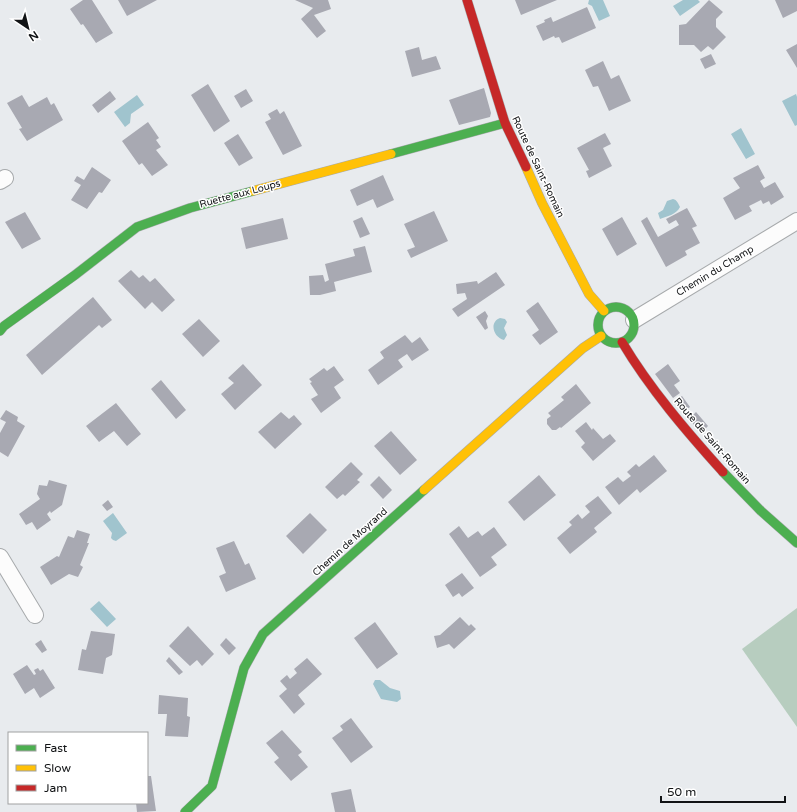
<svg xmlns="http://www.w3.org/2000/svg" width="797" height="812" font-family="'Varela Round',sans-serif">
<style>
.forest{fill:#b7cdbf}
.water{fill:#a0c4ce}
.building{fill:#a8a9b2}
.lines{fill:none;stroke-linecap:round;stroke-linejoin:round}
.street-casing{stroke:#a7aaac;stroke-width:18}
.fast-casing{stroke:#a7aaac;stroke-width:10}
.slow-casing{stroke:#a7aaac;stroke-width:10}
.jam-casing{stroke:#a7aaac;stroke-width:10}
.street{stroke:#fcfcfc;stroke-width:16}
.fast{stroke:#4caf50;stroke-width:9}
.slow{stroke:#ffc107;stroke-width:9}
.jam{stroke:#c62828;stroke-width:9}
.labels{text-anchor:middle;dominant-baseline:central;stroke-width:3;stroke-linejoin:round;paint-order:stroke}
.street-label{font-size:10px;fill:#111315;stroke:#fff}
</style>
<rect width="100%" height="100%" fill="#e8ebee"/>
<path class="forest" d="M797,608V727L742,649Z"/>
<path class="water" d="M589,0H603L610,16L599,21L592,6L588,4Z
M683,0H698L700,2L680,16L673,6Z
M796,94L797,97V125L795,126L782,101Z
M137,95L144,105L131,114L130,123L125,127L114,112Z
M741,128L755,154L746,159L731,134Z
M673,199C677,200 678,203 680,207C676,215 667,216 660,219L658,213L663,210L667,201Z
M500,318L505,319L507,322L504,328L507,335L504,340C493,337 489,322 500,318Z
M113,513L127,533L116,541L113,540L111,538L112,533L103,521Z
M99,601L116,619L107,627L90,609Z
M375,680H380L390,688L400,691L401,699L397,702L381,699L373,684Z"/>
<path class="building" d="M83,0H92L113,33L96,43L83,24L81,25L70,9Z
M118,0H157L127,16Z
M295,0H328L331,9L314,15L326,31L317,38L301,19L313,8Z
M515,0H557L521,15Z
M709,0L723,12L716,19V27L726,37L713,50L708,46L701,52L694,45H679V25L686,24Z
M775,0H797V11L783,18Z
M587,7L596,28L562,43L559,37L555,38L554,36L543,41L536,26L545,22L544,20L551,17L553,22Z
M797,44V68L786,50Z
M419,47L422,60L436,56L441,69L412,77L405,51Z
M711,54L716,64L705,69L700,59Z
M603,61L611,79L619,75L631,101L609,111L598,86L593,87L585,70Z
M208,84L230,121L214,132L191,95Z
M484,88L491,113L490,117L459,125L449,100Z
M246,89L253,101L241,108L234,96Z
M110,91L116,99L98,113L92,105Z
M22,95L29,107L47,97L51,105L54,103L63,120L27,141L19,129L22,128L7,103Z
M277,109L280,114L284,111L302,146L283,155L265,122L271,119L268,114Z
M148,122L159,138L156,140L161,147L156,150L168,165L152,176L142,163L139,165L122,141Z
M605,133L611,144L603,148L612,166L589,178L586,171L589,170L577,148Z
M238,134L253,158L239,166L224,143Z
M758,165L765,178L760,181L764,188L775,182L784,197L771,205L769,201L763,204L761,200L749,206L752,211L735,220L723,198L740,188L733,178Z
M92,167L111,180L102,193L99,192L87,209L71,200L81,185L74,181L77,176L84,180Z
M383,175L394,200L377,208L373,199L357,206L350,190Z
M687,208L697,226L692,228L700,243L685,251L687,255L666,267L641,221L647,217L658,237L679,225L676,220L669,224L666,219Z
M434,211L448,241L411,258L407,250L415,247L404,224Z
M25,212L41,239L22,249L5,222Z
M362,217L370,234L360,238L353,221Z
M622,217L637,244L617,256L602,229Z
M283,218L288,239L246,249L241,228Z
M365,246L372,272L334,282L336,291L320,295H310L309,276L323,275L325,282L329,280L325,264L355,256L353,249Z
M131,270L139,278L143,275L150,282L155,278L175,300L162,312L152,302L145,309L118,281Z
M496,272L505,285L458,317L452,309L467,299L465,293L457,294L456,284L477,281L478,284Z
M93,297L112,320L102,328L99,325L42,375L26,355Z
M538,302L558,332L540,345L532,335L539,330L526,311Z
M485,311L488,316L486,321L488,328L485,330L476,317Z
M199,319L220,341L203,357L182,334Z
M405,335L412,343L420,337L429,350L412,361L407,354L398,360L403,367L378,385L368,370L384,358L380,352Z
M243,364L262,385L235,410L221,394L234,383L228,378Z
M668,364L680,381L674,385L680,393L673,398L655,374Z
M334,366L344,380L334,387L341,398L321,413L311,399L318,395L310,383L312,382L309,379L324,368L327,371Z
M161,380L186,410L176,419L151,389Z
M576,384L591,403L561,428L560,427L556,430H552L547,424V419L551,416L548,413L564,400L561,397Z
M682,396L690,407L683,412L675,401Z
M116,403L141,434L127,446L114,431L99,442L86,426Z
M6,410L18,417L17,421L25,426L8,457L0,452V433L6,422L0,419Z
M281,412L289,419L294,415L302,424L275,449L258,432Z
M696,412L708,426L701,433L689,419Z
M586,422L592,430L593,428L603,439L610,434L616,441L593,461L581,447L585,443L575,431Z
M391,431L417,460L400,475L374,446Z
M654,455L667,471L640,493L637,489L619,505L605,487L618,477L623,482L631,476L627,472L636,464L639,467Z
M351,462L363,474L357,480L360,482L345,496L343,494L337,499L325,487Z
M539,475L556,495L524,521L508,502Z
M379,476L392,490L383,499L370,485Z
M49,480L67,485L62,505L51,513L50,511L47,514L51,520L37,530L32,522L26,525L19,514L40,499L37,494L39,485L47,486Z
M598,496L612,513L594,528L597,532L570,554L557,538L572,525L569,522L578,514L582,519L590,512L585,506Z
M108,500L113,507L107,511L102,505Z
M310,513L327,530L303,554L286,536Z
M459,526L468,538L478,531L482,536L494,527L507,545L491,557L497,565L480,577L449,534Z
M77,530L90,534L87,543H89L80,565L83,567L78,577L69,574L51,585L40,567L57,556L59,557L68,536L74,538Z
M234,541L245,565L249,563L256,579L226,592L219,576L226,573L216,548Z
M462,573L474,588L462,597L459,593L453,597L445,585Z
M460,617L469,626L471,624L476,629L454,649L449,644L437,648L434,636L440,635Z
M375,622L398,654L377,669L354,638Z
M188,626L214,654L202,666L197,660L190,666L169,646Z
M91,631L115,634L112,655L106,658L103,674L78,670L82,649L86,650Z
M226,638L236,648L229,655L220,645Z
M41,640L47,650L42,653L35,644Z
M169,657L183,672L179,675L166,661Z
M307,658L322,674L298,695L305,704L294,714L279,696L287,689L280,681L287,675L290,679L297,673L294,669Z
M27,665L34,675L36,674L34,670L38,668L40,671L43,669L55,688L40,698L34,688L25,694L13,674Z
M159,695L188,698L187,716L190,717L188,737L165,736L167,714H158Z
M351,718L373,747L351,763L332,738L343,730L340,726Z
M282,730L302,752L298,755L308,767L291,781L274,762L279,758L266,743Z
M147,776H151L156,811L137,812L136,803H147Z
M351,789L356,812H335L331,793Z"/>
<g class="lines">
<defs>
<path id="street" d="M0,181L5,178
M634,320L797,221
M0,557L35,615"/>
<path id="fast" d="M391,154L505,123
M598 325a18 18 0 1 1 36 0a18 18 0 1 1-36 0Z
M0,331L4,326L75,275L137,227L190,208L253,191
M723,472L761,511L797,543
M185,812L212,786L244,668L263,634L424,490"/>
<path id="slow" d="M526,167L542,203L589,294L604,311
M253,191L391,154
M424,490L583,348L601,336"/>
<path id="jam" d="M467,0L505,123L526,167
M622,342C650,389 687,432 723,472"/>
</defs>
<use href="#street" class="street-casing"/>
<use href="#fast" class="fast-casing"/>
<use href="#slow" class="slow-casing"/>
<use href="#jam" class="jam-casing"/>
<use href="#street" class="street"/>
<use href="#fast" class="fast"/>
<use href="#slow" class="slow"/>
<use href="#jam" class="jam"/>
</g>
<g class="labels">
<g class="street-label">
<text transform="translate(538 167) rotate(65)">Route de Saint-Romain</text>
<text transform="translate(240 194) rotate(-15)">Ruette aux Loups</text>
<text transform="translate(715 271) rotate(-31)">Chemin du Champ</text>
<text transform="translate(712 441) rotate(49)">Route de Saint-Romain</text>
<text transform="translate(350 542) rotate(-42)">Chemin de Moyrand</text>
</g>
</g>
<rect x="8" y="732" width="140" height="72" fill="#ffffff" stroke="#a0a1a1"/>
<rect x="16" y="745" width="20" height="6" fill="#4caf50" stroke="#a0a1a1"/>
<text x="44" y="752" font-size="12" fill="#111315">Fast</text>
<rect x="16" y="765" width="20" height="6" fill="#ffc107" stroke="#a0a1a1"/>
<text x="44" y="772" font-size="12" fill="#111315">Slow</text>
<rect x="16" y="785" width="20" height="6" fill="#c62828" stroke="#a0a1a1"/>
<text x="44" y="792" font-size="12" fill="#111315">Jam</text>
<g transform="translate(28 28) rotate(145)" stroke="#ffffff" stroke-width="3" paint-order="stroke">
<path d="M0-3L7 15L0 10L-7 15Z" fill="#111315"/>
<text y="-6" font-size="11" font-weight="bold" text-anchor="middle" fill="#111315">N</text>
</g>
<path d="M661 796v6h124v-6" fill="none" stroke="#111315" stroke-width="2"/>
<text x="667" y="796" font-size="12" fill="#111315" stroke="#ffffff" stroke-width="3" paint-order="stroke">50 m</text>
</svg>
